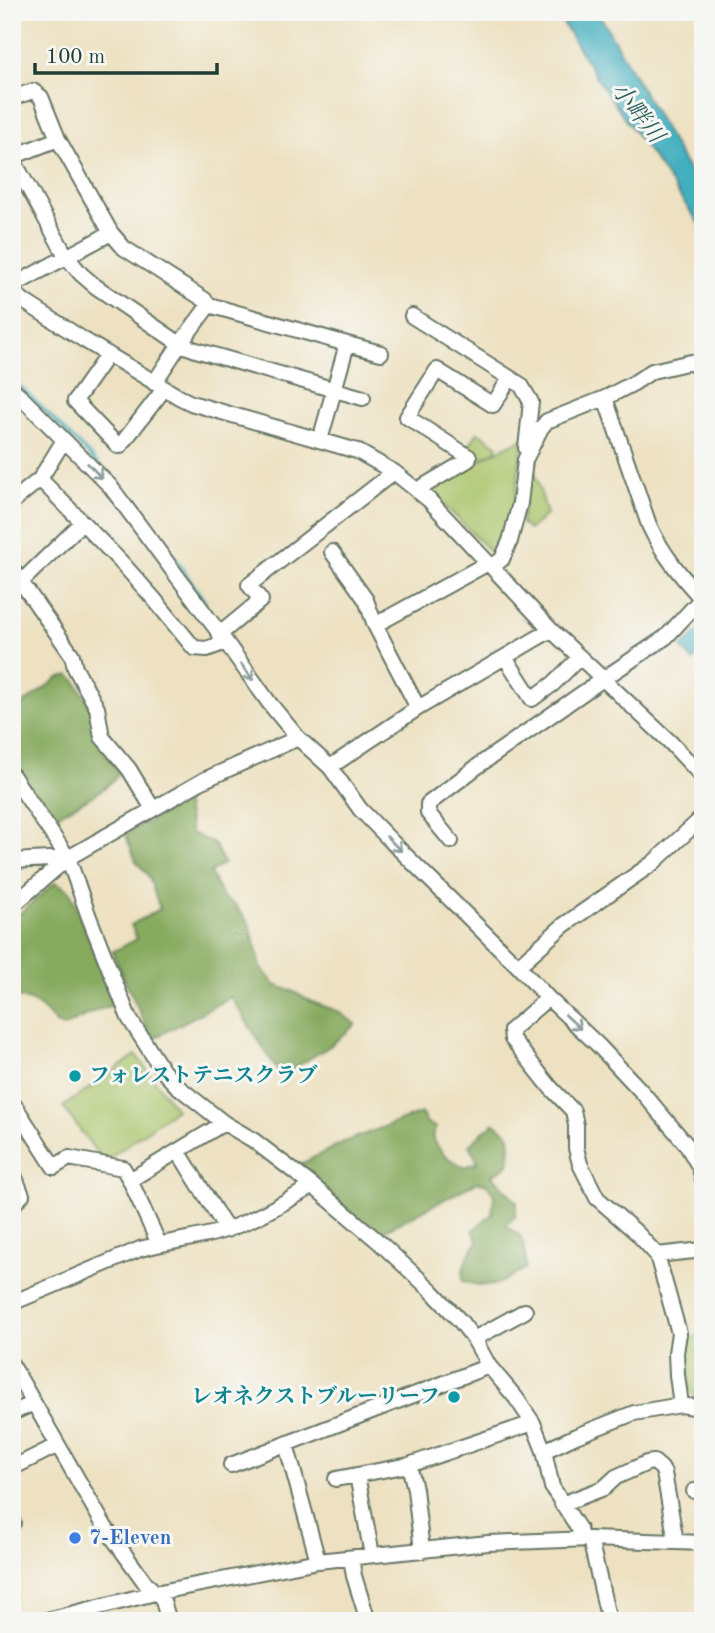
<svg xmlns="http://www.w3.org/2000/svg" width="715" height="1633" font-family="'Old Standard TT','Noto Serif JP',serif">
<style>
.green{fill:#aac46b;stroke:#648050;stroke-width:2}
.forest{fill:#87aa5f;stroke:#53744a;stroke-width:2}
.water{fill:#42afbf;stroke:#30767a;stroke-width:2}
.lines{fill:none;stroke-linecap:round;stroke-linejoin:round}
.stream{stroke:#42afbf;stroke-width:3.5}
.minor-casing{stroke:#677665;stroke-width:18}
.minor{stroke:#fff;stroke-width:14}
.oneway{stroke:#8f9e9a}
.culture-dot{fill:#0f9aa8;stroke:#f6f6f2;stroke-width:2.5}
.shop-dot{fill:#3f7fe0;stroke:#f6f6f2;stroke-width:2.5}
.labels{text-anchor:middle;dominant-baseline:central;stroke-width:6;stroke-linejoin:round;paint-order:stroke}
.culture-label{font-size:21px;font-weight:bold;fill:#0d838f;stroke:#f6f6f2;text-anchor:start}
.shop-label{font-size:21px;font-weight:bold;fill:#366cbe;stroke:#f6f6f2;text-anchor:start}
.water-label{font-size:23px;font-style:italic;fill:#2a5f5e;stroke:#f6f6f2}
</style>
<rect width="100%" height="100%" fill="#f6f6f2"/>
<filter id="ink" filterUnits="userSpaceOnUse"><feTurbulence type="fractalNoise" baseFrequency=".0143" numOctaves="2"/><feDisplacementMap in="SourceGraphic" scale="14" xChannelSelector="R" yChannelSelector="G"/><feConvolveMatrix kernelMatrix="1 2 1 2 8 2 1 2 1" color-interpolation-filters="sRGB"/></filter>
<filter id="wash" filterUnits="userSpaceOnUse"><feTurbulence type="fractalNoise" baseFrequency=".00686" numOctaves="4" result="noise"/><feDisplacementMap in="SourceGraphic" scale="28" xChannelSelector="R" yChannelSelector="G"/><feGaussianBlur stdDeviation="1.57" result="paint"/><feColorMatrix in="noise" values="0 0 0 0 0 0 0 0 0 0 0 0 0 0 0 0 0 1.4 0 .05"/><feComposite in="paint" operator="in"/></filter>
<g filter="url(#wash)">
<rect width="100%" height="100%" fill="#ede1c1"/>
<path class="green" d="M478,432L498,446L495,451L482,458L467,449Z
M523,439L513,516L498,552L494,556L428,488L503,448Z
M531,460L547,514L529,530L521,523Z
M136,1055L176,1109L108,1159L101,1158L63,1107Z
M703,1335V1401L698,1402L690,1390L687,1349L691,1338Z"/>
<path class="forest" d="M69,675L75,680L92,709L97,739L119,773C110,789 71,808 53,817L45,813L12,765V712L60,677Z
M185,801L191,833L214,844L224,863L210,873L223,898L235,905L249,923L261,967L275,985L294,992L312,1002L337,1011L356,1024L330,1046L281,1076L231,997L152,1039L112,952L137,939L131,925L160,909L148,875L136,861L126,836L134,828L152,820Z
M56,882L70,891L115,1004L95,1011L63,1027C53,1023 52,1018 45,1011C36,1002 25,998 12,996V920Z
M421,1113L426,1122L436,1128L432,1136C439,1152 449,1161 465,1167L478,1162L469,1145L483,1132L495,1123L510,1135L509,1163L504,1168L492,1175L517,1202L515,1216L506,1225L521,1237L525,1251L526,1268C498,1284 496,1291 463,1281C461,1267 469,1252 478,1242L473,1230L492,1214L494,1195L487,1184L477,1182L376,1235L299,1165L344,1142Z"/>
<path class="water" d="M556,12H595L602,19L703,196V229L598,80Z
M703,628V652L693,661L681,647Z"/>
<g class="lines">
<path class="stream" d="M12,378L118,484L168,548L206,603"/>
</g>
</g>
<g filter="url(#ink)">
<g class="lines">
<defs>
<path id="minor" d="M12,98L33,91L41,97L58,139L111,233L124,248L205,300L209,305L347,344L320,440
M12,157L58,139
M12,158L66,256L81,274L95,286L180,344L196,350L363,398
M12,286L111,233
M12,291L25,302L84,340L179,397L191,403L357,451L394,472L429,500L551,630L670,742L703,777
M412,316L521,385L531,402L526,448
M347,344L381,353
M108,354L75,401L118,446H120L164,389
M154,383L180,344L209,305
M12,388L110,486L220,634L270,704L298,738L330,767L360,809L393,843L518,966L548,998L598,1045L642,1092L686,1144L700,1168L703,1180
M605,398L649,525C662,553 680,575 701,598
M40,479L122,563L154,599L194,648L207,649L226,642
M417,490L468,460L469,457L407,417L437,370L493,405L510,378
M12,502L40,479L64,440
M332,552L366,600L375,625L418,708
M492,567L502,559L510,541L520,503L525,460L541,428L547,421L605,398L634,383L652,371L691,362L703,372
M12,569L72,655L75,668L97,708L102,737L129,769L153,809
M22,581L82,523
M375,625L488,563
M220,634L261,600L249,585L394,472
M505,657L532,699L553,684L580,657
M330,767L418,708L551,630
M12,775L68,858L89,917L129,1018L163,1071L177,1086L224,1123L253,1140L313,1186L379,1242L431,1290L461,1322L474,1339L489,1366L516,1398L533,1423L544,1451L552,1487L579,1529L581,1539
M451,841L428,813V804L482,763L603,679L666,637L703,597
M12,861L68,858
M12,906L68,858L204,780L298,738
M518,966L564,925L653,863L703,817
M548,998L511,1030L512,1039L551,1088L573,1111L576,1125V1148L580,1164L597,1198L637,1233L657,1255L703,1250
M12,1107L15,1106L54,1167L69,1158L123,1168L130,1180L159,1244
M178,1151L227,1230
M12,1170L22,1195L12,1206
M130,1180L224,1123
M657,1255L679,1333L676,1353L677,1375L681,1405L694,1407L703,1405
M12,1303L140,1249C168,1241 198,1239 225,1230C256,1220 284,1202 313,1186
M474,1339L525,1311
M12,1365L105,1527L146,1584L162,1598L169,1621
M12,1413L34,1403
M286,1444L318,1561
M544,1451L576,1436L634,1413L681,1405
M231,1465L489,1366
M409,1465L415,1489L422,1551
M12,1468L58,1445
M357,1475L372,1555
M336,1479L409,1465L533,1423
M694,1491H703
M562,1504L604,1488L616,1477L647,1463L654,1462L661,1468L664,1473L676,1542
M12,1520L13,1523
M590,1539L609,1621
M351,1558L354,1576L368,1621
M43,1621L155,1593L318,1561L488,1543L590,1539L703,1543"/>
</defs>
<use href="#minor" class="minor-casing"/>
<use href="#minor" class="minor"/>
</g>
<defs><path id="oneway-shaft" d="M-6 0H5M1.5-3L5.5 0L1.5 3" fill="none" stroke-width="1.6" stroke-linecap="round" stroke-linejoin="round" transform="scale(1.75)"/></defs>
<g class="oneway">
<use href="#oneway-shaft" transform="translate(95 471) rotate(46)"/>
<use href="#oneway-shaft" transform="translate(247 672) rotate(54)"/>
<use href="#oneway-shaft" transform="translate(394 844) rotate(45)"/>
<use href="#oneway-shaft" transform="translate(573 1022) rotate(43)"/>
</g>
</g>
<g class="culture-dot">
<circle cx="75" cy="1076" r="7"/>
<circle cx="454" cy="1397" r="7"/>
</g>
<circle class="shop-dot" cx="75" cy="1538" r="7"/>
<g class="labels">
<g class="culture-label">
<text x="89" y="1076">フォレストテニスクラブ</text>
<text x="440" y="1397" text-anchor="end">レオネクストブルーリーフ</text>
</g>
<g class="shop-label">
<text x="89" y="1538">7-Eleven</text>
</g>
<g class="water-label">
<text transform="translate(637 113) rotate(52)">小畔川</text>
</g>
</g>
<rect width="715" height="1633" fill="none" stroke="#f6f6f2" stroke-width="42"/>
<path d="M35 63v10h182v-10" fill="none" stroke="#1f3d34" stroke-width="3.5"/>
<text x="46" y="63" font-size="21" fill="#1f3d34" stroke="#f6f6f2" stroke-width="5" paint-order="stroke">100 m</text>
</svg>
